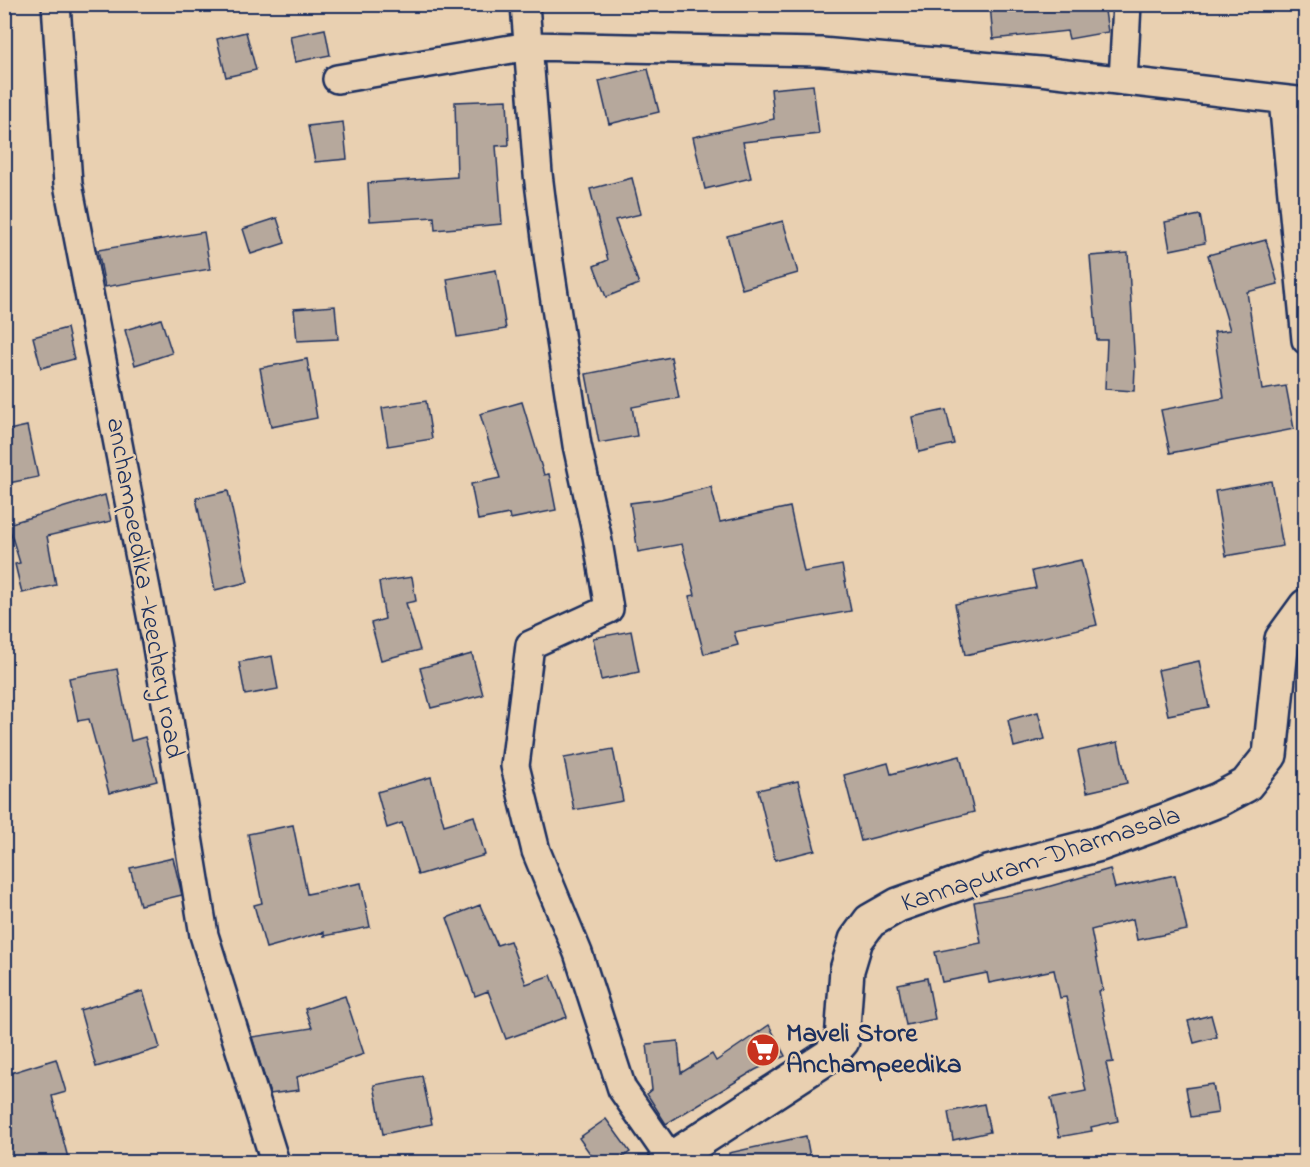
<svg xmlns="http://www.w3.org/2000/svg" width="1310" height="1167" font-family="'Indie Flower',sans-serif">
<style>
.building{fill:#b6a89c;stroke:#1b2f5e;stroke-width:1.5}
.lines{fill:none;stroke-linecap:round;stroke-linejoin:round}
.minor-casing{stroke:#1b2f5e;stroke-width:32}
.major-casing{stroke:#1b2f5e;stroke-width:38}
.minor{stroke:#e9d0b1;stroke-width:27}
.major{stroke:#e9d0b1;stroke-width:33}
.labels{text-anchor:middle;dominant-baseline:central;stroke-width:5;stroke-linejoin:round;paint-order:stroke}
.street-label{font-size:27px;fill:#1b2f5e;stroke:#e9d0b1}
.poi-label{font-size:27px;font-weight:bold;fill:#1b2f5e;stroke:#e9d0b1;text-anchor:start}
</style>
<rect width="100%" height="100%" fill="#e9d0b1"/>
<filter id="ink" filterUnits="userSpaceOnUse"><feTurbulence type="fractalNoise" baseFrequency=".0167" numOctaves="2"/><feDisplacementMap in="SourceGraphic" scale="12" xChannelSelector="R" yChannelSelector="G"/><feConvolveMatrix kernelMatrix="1 2 1 2 8 2 1 2 1" color-interpolation-filters="sRGB"/></filter>
<g filter="url(#ink)">
<path class="building" d="M990,4H1104L1108,32L1069,39L1067,31L993,39Z
M325,29L330,55L295,62L290,36Z
M246,32L256,70L226,77L217,39Z
M648,69L659,112L609,124L599,81Z
M813,85L819,134L743,142L751,178L705,189L693,137L774,119L771,89Z
M507,100L509,145L496,146L502,224L435,230L434,217L370,221L368,183L457,177L455,102Z
M343,122L347,159L315,162L308,126Z
M632,178L641,214L615,220L639,284L606,297L594,266L608,260L590,189Z
M1200,215L1205,243L1170,250L1165,222Z
M277,218L285,243L251,254L243,229Z
M783,221L798,273L742,289L727,236Z
M204,232L210,269L105,287L98,250Z
M1266,240L1278,284L1247,292L1262,390L1286,386L1294,429L1170,453L1161,410L1224,398L1214,332L1230,330L1208,255Z
M1128,253L1135,367L1134,391L1105,389L1107,340H1097L1090,256Z
M496,270L506,329L457,337L447,279Z
M335,306L338,339L297,341L294,309Z
M161,319L172,353L135,365L125,330Z
M67,328L74,359L41,368L33,337Z
M671,357L679,398L632,407L637,436L599,443L586,374Z
M307,359L317,418L271,427L260,368Z
M426,401L432,439L388,446L382,408Z
M522,402L544,475L549,474L556,510L510,519L509,514L478,520L471,484L500,478L480,414Z
M946,410L954,444L919,452L912,417Z
M27,426L38,477L4,484V431Z
M1271,481L1283,546L1226,556L1215,491Z
M711,487L720,522L790,507L804,572L842,565L851,611L734,632L738,645L704,654L689,596L695,595L682,544L638,552L630,503L661,499Z
M228,491L248,582L215,590L196,498Z
M105,495L111,521L47,536L56,585L22,593L15,564L20,563L8,524Z
M1081,560L1097,625L965,655L955,604L1036,588L1032,571Z
M412,577L416,601L406,603L420,650L381,660L371,623L385,619L379,582Z
M631,631L639,672L601,680L593,638Z
M472,654L483,695L431,708L420,668Z
M272,656L278,689L245,695L239,662Z
M1199,661L1209,707L1168,715L1158,670Z
M117,669L131,741L145,737L157,781L109,793L89,719L78,721L69,678Z
M1038,712L1045,739L1014,747L1008,720Z
M1118,742L1127,783L1087,792L1078,751Z
M613,749L623,801L574,810L564,758Z
M960,756L974,812L861,841L844,775L888,763L891,774Z
M431,777L444,825L474,816L485,855L418,875L402,823L387,828L377,792Z
M798,781L815,850L775,860L758,790Z
M293,825L307,894L361,883L370,927L324,936V932L266,948L254,905L262,903L248,834Z
M173,858L182,895L140,905L130,868Z
M1110,869L1115,888L1175,875L1187,930L1137,940L1133,919L1091,930L1103,990L1099,991L1113,1062L1106,1063L1118,1121L1091,1127L1092,1131L1059,1137L1051,1098L1086,1091L1066,997L1060,998L1054,970L989,983L987,973L942,982L935,952L981,943L974,902L1037,890Z
M480,905L497,945L510,941L526,984L551,975L567,1017L506,1039L488,991L475,996L447,918Z
M927,978L935,1019L906,1025L898,984Z
M143,991L160,1048L96,1067L80,1010Z
M345,996L364,1054L297,1077L299,1090L270,1094L252,1037L312,1028L305,1009Z
M1211,1015L1217,1037L1194,1043L1188,1021Z
M769,1025L785,1056L755,1070L666,1124L647,1094L652,1090L647,1044L678,1041L681,1073L712,1054L716,1061Z
M56,1059L66,1092L52,1096L69,1162H21L20,1157L4,1161V1075Z
M422,1076L432,1124L383,1134L374,1085Z
M1213,1084L1218,1113L1191,1117L1186,1088Z
M984,1104L990,1132L953,1140L948,1112Z
M606,1119L630,1152L615,1162H596L579,1138Z
M806,1136L811,1162H730L729,1153Z"/>
<g class="lines">
<defs>
<path id="minor" d="M56,4L68,184L156,641L204,935L275,1162
M525,4L538,174L549,262L577,445L597,536L609,609L530,645L515,766L536,851L578,953L622,1089L670,1158
M337,79L529,46L821,52L1040,71L1306,102
M1123,81L1127,4
M1283,100L1306,340"/>
<path id="major" d="M666,1162L829,1056L842,1041L847,970L856,940L870,921L898,905L988,873L1100,844L1167,820L1218,800L1246,785L1270,755L1282,639L1306,606"/>
</defs>
<use href="#minor" class="minor-casing"/>
<use href="#major" class="major-casing"/>
<use href="#minor" class="minor"/>
<use href="#major" class="major"/>
</g>
</g>
<defs>
<symbol id="supermarket-disc" viewBox="-11 -11 22 22"><circle r="9.5" fill="#c8321e" stroke="#e9d0b1"/><path d="M-6-5.5h2.5l.6 2H6L4.5 2H-2.5L-4.4-4H-6ZM-1.5 3.2a1.3 1.3 0 1 0 .1 0ZM3 3.2a1.3 1.3 0 1 0 .1 0Z" fill="#fff"/></symbol>
</defs>
<g fill-rule="evenodd">
<use href="#supermarket-disc" x="744" y="1031" width="38" height="38"/>
</g>
<g class="labels">
<g class="street-label">
<text transform="translate(144 588) rotate(80)">anchampeedika -keechery road</text>
<text transform="translate(1041 860) rotate(-18)">Kannapuram-Dharmasala</text>
</g>
<g class="poi-label">
<text x="786" y="1034">Maveli Store<tspan x="786" dy="31">Anchampeedika</tspan></text>
</g>
</g>
<rect width="1310" height="1167" fill="none" stroke="#e9d0b1" stroke-width="24"/>
<rect x="12" y="12" width="1286" height="1143" fill="none" stroke="#1b2f5e" stroke-width="2" filter="url(#ink)"/>
</svg>
